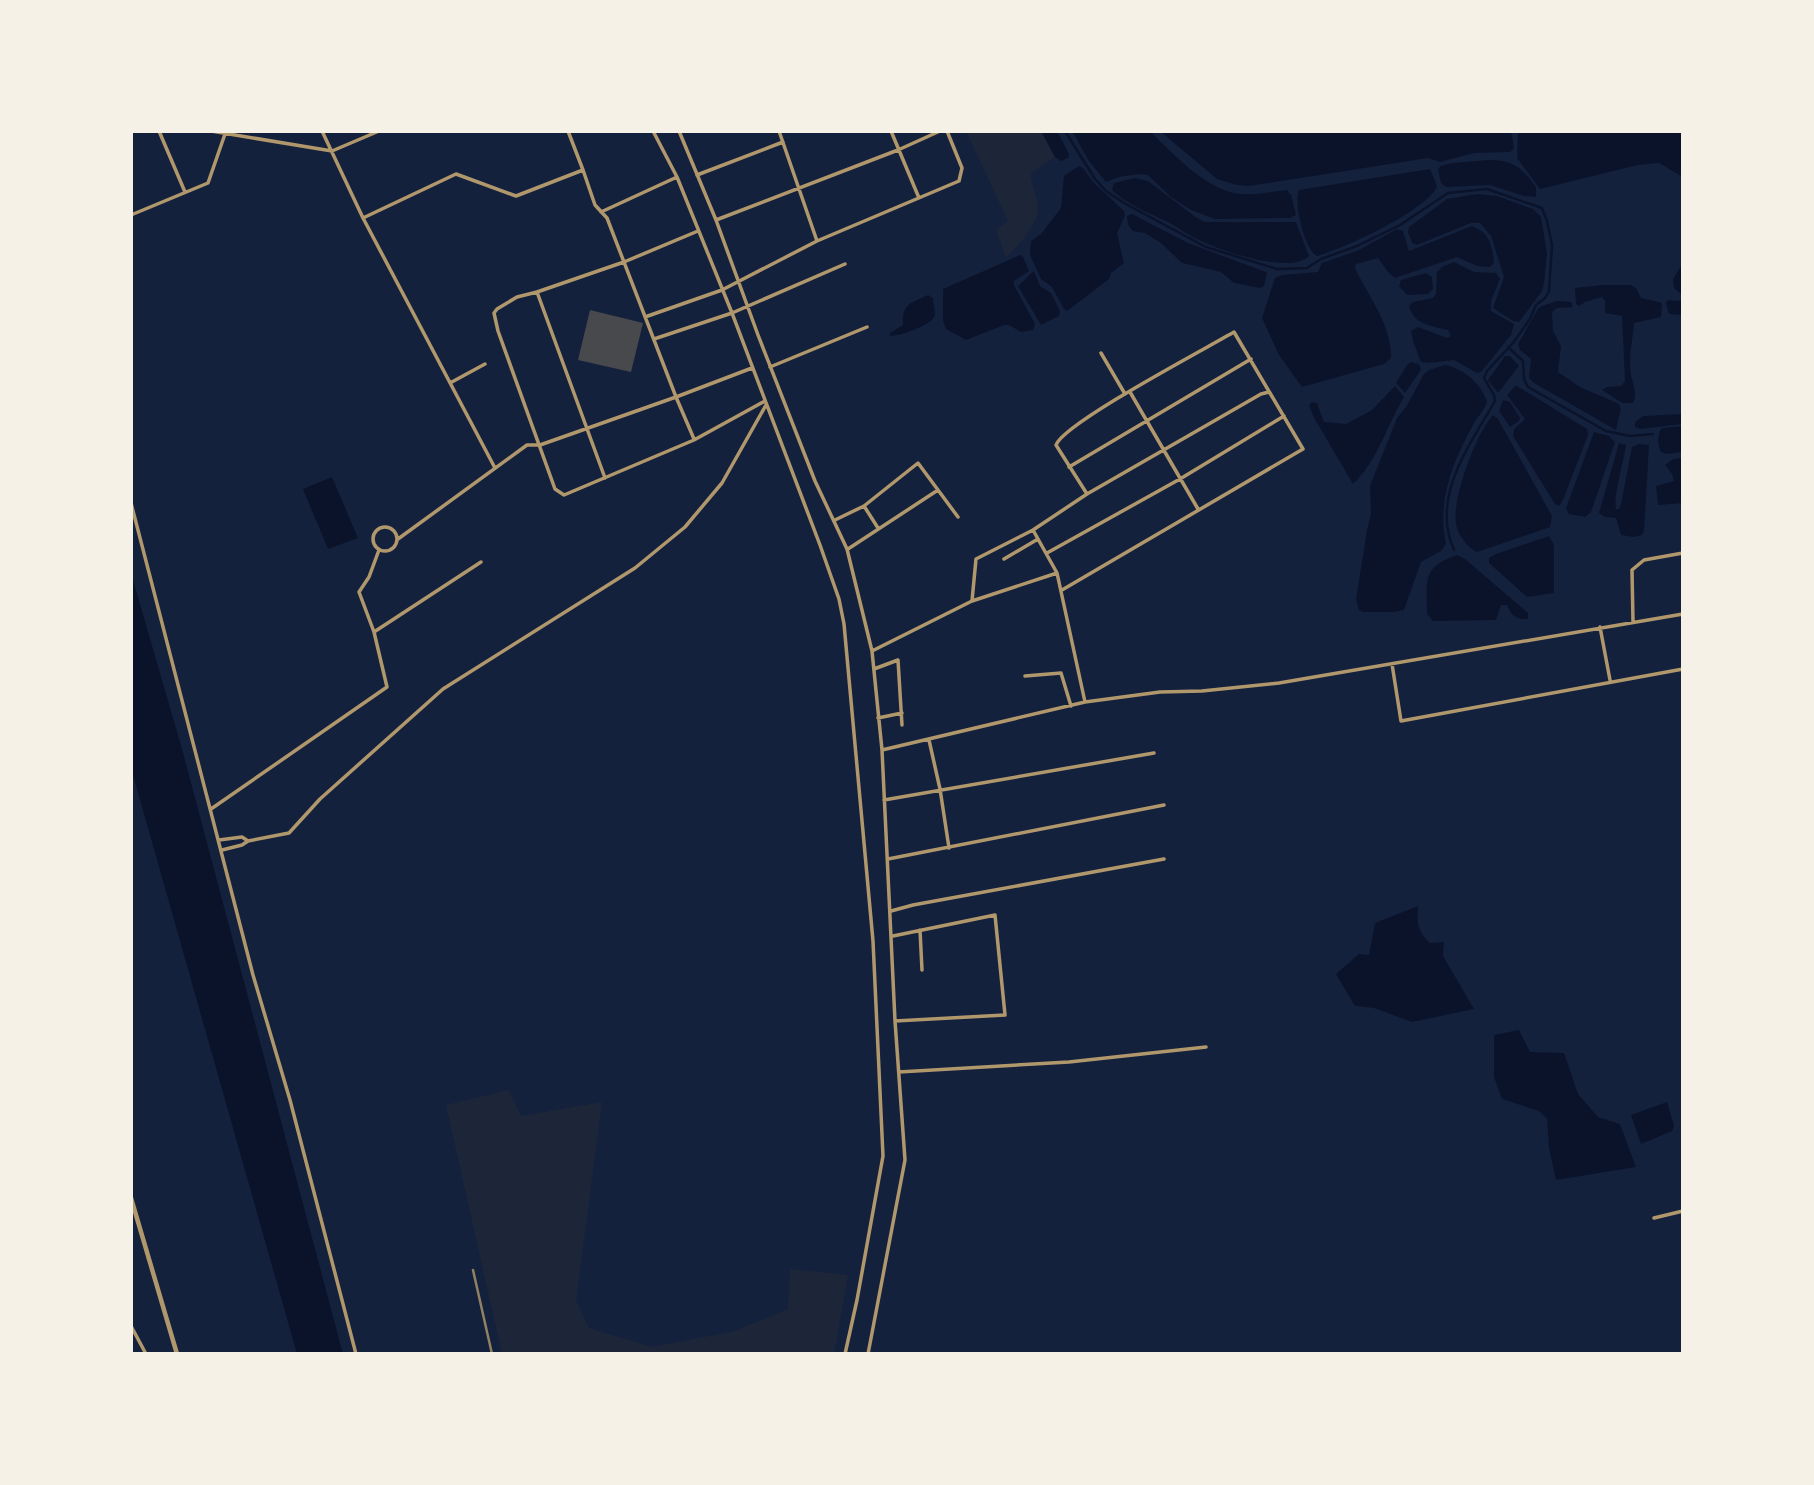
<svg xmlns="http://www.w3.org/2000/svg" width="1814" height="1485" font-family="'DM Sans',sans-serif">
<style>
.green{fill:#1d2539}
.water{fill:#0b132b}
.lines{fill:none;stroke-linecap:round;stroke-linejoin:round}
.stream{stroke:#0b132b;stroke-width:2.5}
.building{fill:#48494c}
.minor{stroke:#b1986c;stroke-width:3.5}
.tertiary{stroke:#b1986c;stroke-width:4.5}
.rail{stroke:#918062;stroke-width:2.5}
</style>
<rect width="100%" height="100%" fill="#14213d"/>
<path class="green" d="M966,131H1041L1055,157L1031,173C1031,185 1037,195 1038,207C1039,223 1018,247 1006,257L996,230L1008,221Z
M509,1090L521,1116L602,1102L576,1301L589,1328L653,1347L735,1331L788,1309L790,1269L848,1275L834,1354H502L446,1105Z"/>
<path class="water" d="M1041,131H1057L1069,154L1068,158L1061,161L1055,157Z
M1072,131H1150C1173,154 1210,194 1244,194C1258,195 1274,191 1288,190L1289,194H1291L1296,215L1290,218L1215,219L1191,210L1171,197L1148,175L1139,174L1119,177L1106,182L1089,161Z
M1160,131H1511L1514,148L1510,152L1474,153L1440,162L1428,158L1249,186L1237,185L1217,179Z
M1518,131H1683V177L1659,163L1638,165L1540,189L1517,158Z
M1489,160C1514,160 1522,168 1536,187V197L1524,196L1490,185L1446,187L1441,183L1438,170L1440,166L1453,163Z
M1079,166L1083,168L1093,182L1124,211L1125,216L1117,233L1124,263L1111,273L1109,279L1067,311L1064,309L1052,287L1041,279L1030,255L1031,241L1041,234L1061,208L1064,176Z
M1430,169L1437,186C1430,209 1341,250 1317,256C1305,250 1293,203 1299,190Z
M1135,178L1148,181L1197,218L1205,222H1296L1309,256C1289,275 1223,251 1201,241C1189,236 1179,228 1168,222C1149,213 1127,205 1112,190L1114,183Z
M1477,194L1497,196L1533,209L1541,217L1547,254L1544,283L1542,291L1519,322L1513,321L1493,308L1504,277L1491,236L1480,223H1471L1417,245L1412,243L1408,232L1409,227L1447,199Z
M1132,214L1188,243L1266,272L1267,274L1264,286L1260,288L1234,283L1221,272L1182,263L1161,243L1145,233L1133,231L1128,225L1127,216Z
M1472,226C1489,232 1493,246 1494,263L1490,267L1477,266L1457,257L1395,278L1388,272L1378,258L1356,264L1355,268C1368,296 1392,325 1391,358L1384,364L1302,387L1279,355L1262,318L1275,278L1282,275L1318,272L1322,263L1359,250L1397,229L1403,231L1409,251Z
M1020,255L1023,257L1029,271L1014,281V285L1035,324L1033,330L1021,332L1009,325H1004L966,340L946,329L943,321V289Z
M1454,262L1474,272L1496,273L1500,279L1491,301V311L1514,324L1511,335L1481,372L1477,373L1454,360L1428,363L1421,362L1413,341L1411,331L1418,327L1447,338L1451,336L1448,330C1432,326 1414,325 1409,306L1413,302L1433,298L1436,294L1437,272L1442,267Z
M1683,263V315L1669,314L1666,303L1668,300L1679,301L1682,299L1681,294L1674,288L1673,279Z
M1034,271L1040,286L1051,293L1060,311L1059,316L1041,325L1018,286Z
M1426,273L1432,277L1433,289L1428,294L1407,295L1399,286L1401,280Z
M1602,285H1631L1636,288L1641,298L1662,303L1661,317L1634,323C1633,339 1628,359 1631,375C1633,385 1638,393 1633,403H1622L1602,390L1607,387L1621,386L1625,381L1622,316L1605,313V301L1602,297L1585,302L1579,306L1576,304L1575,288Z
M928,295L933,298C933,303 935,310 935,315C933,325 900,336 890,336V333L903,325C902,303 910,304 928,295Z
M1557,301L1571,302L1573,307L1557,308L1552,312L1553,331L1561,346L1558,372L1580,387L1619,404L1621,409L1616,430L1534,383L1529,378L1531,359L1520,350L1518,344L1539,307Z
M1505,356H1510L1519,366L1498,393L1488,380Z
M1411,362L1419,364L1421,370L1405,393L1396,383L1407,365Z
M1445,365C1463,368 1482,384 1487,402C1484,411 1477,417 1473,425C1452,463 1437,501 1446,544L1441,551L1421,562L1404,610L1393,612H1363L1359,610L1356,600L1367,530L1371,514L1370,486L1397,418L1406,407L1424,374L1429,370Z
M1395,386L1404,397C1387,425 1377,462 1353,484L1313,416L1309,405L1312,402L1317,403L1324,422L1346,424L1372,410Z
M1515,386H1517L1587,429L1588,435L1563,500L1559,506L1555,504L1513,436L1514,429L1525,419L1507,395Z
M1503,400L1510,402L1520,418L1519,421L1510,427L1499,411Z
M1683,414V424L1640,429L1635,427V422L1643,416Z
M1493,415L1498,419L1552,516L1550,527L1477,552C1468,548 1460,537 1457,528C1449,504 1476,433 1493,415Z
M1683,426V452L1666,454L1661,452C1657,445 1657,434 1662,428Z
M1594,432L1609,436L1615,442L1591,512L1585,517L1569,514L1566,508Z
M1619,443L1626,445C1624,462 1613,496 1616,509H1619L1621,504L1632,447L1639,444L1649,445L1644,531L1642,535L1634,537L1621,535L1616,518L1605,517L1599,513Z
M1683,458V503L1658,505L1656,486L1674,481L1672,474L1665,465L1673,459Z
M332,477L358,538L328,549L303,489Z
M1549,536L1554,545V593L1527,597L1489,563V558L1496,554Z
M1457,555L1465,559L1528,613V619C1516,620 1511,615 1507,605H1501L1496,620L1433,621L1427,614C1427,582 1421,567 1457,555Z
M131,573L182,749L343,1354H297L131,768Z
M1418,906C1417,922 1417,931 1430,943L1444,942L1443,956L1474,1009L1412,1022L1374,1008L1355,1006L1336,974L1359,954L1369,955L1375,923Z
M1519,1030L1530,1052L1564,1053L1578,1094L1598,1117L1620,1124L1636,1167L1556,1180L1549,1148L1547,1119L1539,1111L1502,1099L1494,1077V1035Z
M1667,1102L1674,1126L1672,1131L1641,1144L1631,1115Z"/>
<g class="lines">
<path class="stream" d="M1065,131L1095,179L1106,191L1124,203L1206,247L1277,269L1307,268L1321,259L1357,246L1400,225L1448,193L1487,189L1542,208L1547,221L1552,245L1549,291L1545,298L1536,305L1530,319L1513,343L1487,371L1484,378L1494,395L1495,401C1470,445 1430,497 1454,550
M1508,347L1523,361L1524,379L1528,387L1606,431L1630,436L1653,434"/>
</g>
<path class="building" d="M590,310L643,323L631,372L578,360Z"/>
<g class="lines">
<path class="minor" d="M159,131L185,192
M211,131L332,151L379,131
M322,131L363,218L456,174L516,196L583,170L595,205L607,218L676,397L540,445H527L398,539
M568,131L583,170
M653,131L677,177L732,313L820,545L839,599L844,624L873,941L883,1156L857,1300L845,1354
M679,131L716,220L758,335L815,481L847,549L872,651L882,750L895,1021L905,1160L868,1354
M779,131L817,241
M891,131L919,198
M697,175L783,142
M601,212L677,177
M131,215L208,183L225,134
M363,218L495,468
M716,220L898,150L940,131
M698,231L624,262L537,292L517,297L497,309L494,313L498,331L555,489L564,495L694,440L765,401
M537,292L605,478
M645,317L722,290L817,241L959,181L962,168L947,131
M654,339L732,313L845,264
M1101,353L1125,394
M770,367L867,327
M450,383L485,364
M1130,392L1198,509
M694,439L676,397L752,368
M1069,467L1251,359
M131,503L253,975L290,1100L356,1354
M864,506L878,528
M835,520L864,506L918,463L938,490
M373 539a12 12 0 1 1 24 0a12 12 0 1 1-24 0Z
M1033,530L1057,573L1085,702
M848,549L938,490L958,517
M1047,553L1180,479L1284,416
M1004,559L1038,539
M1062,590L1303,449L1234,332C1205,349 1064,423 1056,445L1087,494
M972,601L1057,573
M1633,622L1632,570L1644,560L1683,553
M1600,627L1610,680
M374,632L481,562
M872,651L972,601L976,559L1033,530L1087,494L1261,394L1269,392
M1392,664L1401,721L1683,669
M874,669L898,660L902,725
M1025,676L1061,673L1071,706
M878,718L902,713
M929,740L940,789L949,848
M882,750L1085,702L1160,692L1202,691L1279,683L1683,614
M884,800L1154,753
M211,809L387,687L374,632L359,592L369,577L379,550
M219,840L242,837L248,841
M222,850L242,845L248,841L289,833L320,799L443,689L635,568L685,527L722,483L766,405
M888,859L1164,805
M891,911L913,905L1164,859
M920,930L922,970
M893,936L995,915L1005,1015L895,1021
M899,1072L1069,1062L1206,1047
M1654,1218L1683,1211
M131,1326L146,1354"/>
<path class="tertiary" d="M131,1198L177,1354"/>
<path class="rail" d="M473,1270L492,1354"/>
</g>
<rect width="1814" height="1485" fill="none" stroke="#f6f1e7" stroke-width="266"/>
</svg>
